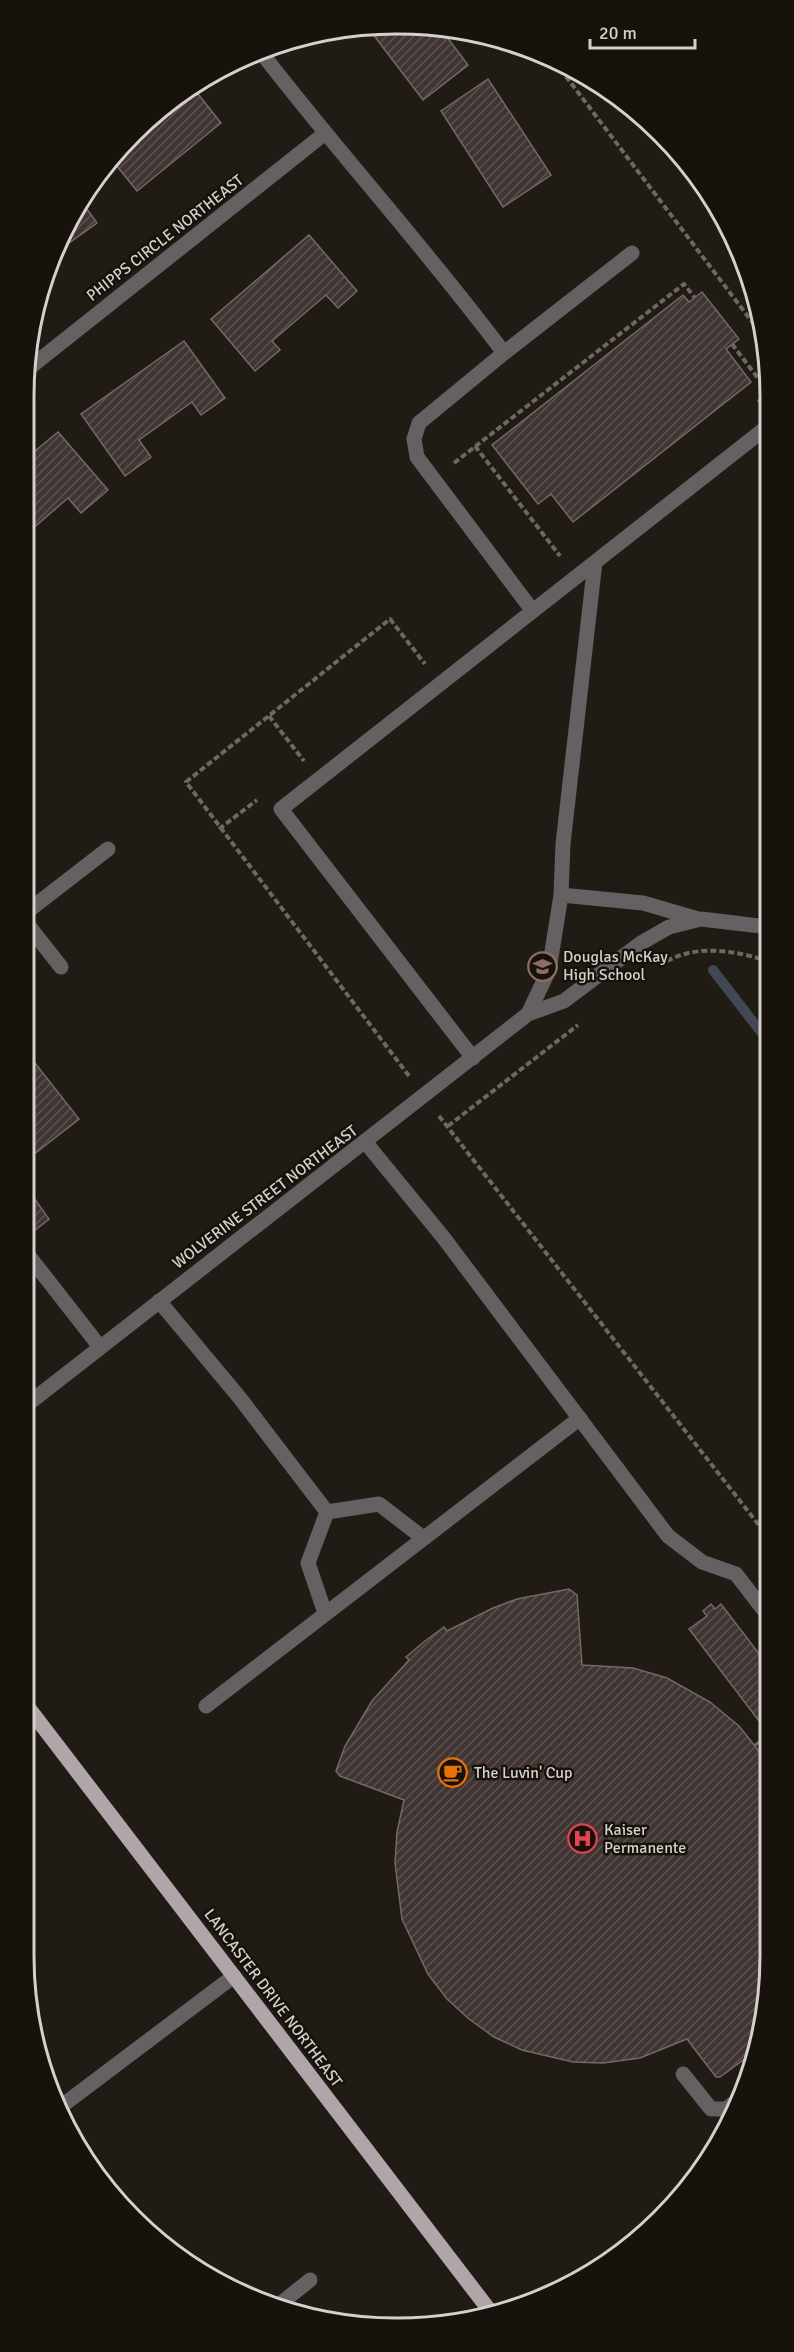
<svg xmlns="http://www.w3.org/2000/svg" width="794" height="2352" font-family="Signika,sans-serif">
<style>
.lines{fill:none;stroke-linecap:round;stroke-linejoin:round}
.stream{stroke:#414754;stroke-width:10}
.building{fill:url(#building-hatch);stroke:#756967;stroke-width:1.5}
.path{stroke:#6c6862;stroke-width:4;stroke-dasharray:6 3;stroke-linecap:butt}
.minor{stroke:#656062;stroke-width:15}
.major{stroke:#b0a5a9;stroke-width:15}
.labels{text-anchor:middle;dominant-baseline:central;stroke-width:5;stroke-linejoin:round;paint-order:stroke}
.street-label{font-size:16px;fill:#d4d1cc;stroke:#17120b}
.poi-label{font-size:16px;fill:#d4d1cc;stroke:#17120b;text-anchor:start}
.rim{fill:none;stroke:#d4d1cc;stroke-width:3}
</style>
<defs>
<pattern id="building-hatch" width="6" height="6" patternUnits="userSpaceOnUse" patternTransform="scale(1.5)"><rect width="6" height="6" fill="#403533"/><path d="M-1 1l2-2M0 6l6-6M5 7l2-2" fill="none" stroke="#5b514f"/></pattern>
</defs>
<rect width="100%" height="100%" fill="#201b14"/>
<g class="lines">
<path class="stream" d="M713,970L768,1041"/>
</g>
<path class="building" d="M369,29L444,33L468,65L423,100Z
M488,79L551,175L503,207L441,111Z
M194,89L221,123L137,191L112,160Z
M84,205L97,223L62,248Z
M309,235L357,291L338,308L326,295L272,341L280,350L255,371L211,319Z
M702,292L739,339L726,349L751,382L573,522L551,494L538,504L492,445L683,295L689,302Z
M184,341L225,398L201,415L192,402L139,440L151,457L125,476L81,414Z
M58,432L108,490L81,513L68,498L24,536V460Z
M24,981L33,993L25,999L33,1010L24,1018Z
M24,1049L79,1119L24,1162Z
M24,1184L49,1219L24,1239Z
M569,1589L577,1595L582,1665L633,1668L667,1678L710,1702L739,1726L754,1745L769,1734L689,1629L707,1616L703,1611L711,1604L715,1609L721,1604L763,1659L769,1654L770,1752L761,1742L755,1746L770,1768V1955L762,2016L759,2013L754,2017L761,2026L758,2049L720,2077H716L687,2039L640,2058L603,2063L573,2062L522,2050L494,2037L469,2019L447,1999L428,1974L402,1919L395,1863L397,1832L404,1800L340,1776L336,1771L345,1746L372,1701L409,1660L406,1657L425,1641L444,1627L447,1631L493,1608L517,1599Z"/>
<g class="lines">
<path class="path" d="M555,62L759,331L761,330
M732,344L767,390
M758,402L767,395
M475,446L560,556
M454,463L684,284L695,298
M269,716L304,761
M219,829L257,800
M667,961C698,944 736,951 768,961
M409,1076L186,782L390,619L425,664
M439,1116L769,1538
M448,1126L578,1025
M756,2015L761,2022"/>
<path class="minor" d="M264,56C342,157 428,251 504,353L419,423L414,439L417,457L532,610
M504,353L632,253
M28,369L324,134
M595,562L563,844L561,895L643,903L698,919
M24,914L108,849
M24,920L61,967
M528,1014L549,970L561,895
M473,1058L281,809L767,427
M366,1143L443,1237L668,1536L702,1562L736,1574L769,1617
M25,1251L100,1347
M159,1301L239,1397L327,1512
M24,1407L528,1014L564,1001L641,943L669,927L701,919L768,927
M327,1512L379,1504L422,1537
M325,1613L308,1563L327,1512
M206,1706L580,1418
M683,2074L711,2109H726L734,2103
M59,2108L234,1976
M280,2304L310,2280"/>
<path class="major" d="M24,1702L493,2315"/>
</g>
<defs>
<symbol id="school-ring" viewBox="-11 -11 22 22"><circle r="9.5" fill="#17120b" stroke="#8d6e63" stroke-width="1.5"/><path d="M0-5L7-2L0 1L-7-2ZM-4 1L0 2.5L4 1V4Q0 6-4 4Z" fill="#8d6e63"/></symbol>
<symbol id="cafe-ring" viewBox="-11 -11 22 22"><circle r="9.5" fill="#17120b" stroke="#e8710a" stroke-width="1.5"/><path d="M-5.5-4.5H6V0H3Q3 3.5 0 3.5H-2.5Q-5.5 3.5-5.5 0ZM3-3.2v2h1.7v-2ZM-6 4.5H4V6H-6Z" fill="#e8710a"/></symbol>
<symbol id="hospital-ring" viewBox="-11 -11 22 22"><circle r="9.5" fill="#17120b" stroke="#e0444e" stroke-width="1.5"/><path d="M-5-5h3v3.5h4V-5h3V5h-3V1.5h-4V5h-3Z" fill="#e0444e"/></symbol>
</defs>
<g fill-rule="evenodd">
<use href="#school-ring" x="526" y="950" width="33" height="33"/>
<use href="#cafe-ring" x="436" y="1756" width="33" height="33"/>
<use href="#hospital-ring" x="566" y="1822" width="33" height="33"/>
</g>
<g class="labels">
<g class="street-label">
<text transform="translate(165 238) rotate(-38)">PHIPPS CIRCLE NORTHEAST</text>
<text transform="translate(265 1197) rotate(-37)">WOLVERINE STREET NORTHEAST</text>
<text transform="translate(273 1998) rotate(53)">LANCASTER DRIVE NORTHEAST</text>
</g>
<g class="poi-label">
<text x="563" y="957">Douglas McKay<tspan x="563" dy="18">High School</tspan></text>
<text x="474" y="1773">The Luvin' Cup</text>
<text x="604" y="1830">Kaiser<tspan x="604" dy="18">Permanente</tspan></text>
</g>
</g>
<path d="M0 0H794V2352H0ZM396 34H398A362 362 0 0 1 760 396V1956A362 362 0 0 1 398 2318H396A362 362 0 0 1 34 1956V396A362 362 0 0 1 396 34Z" fill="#17120b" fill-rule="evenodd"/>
<path class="rim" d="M396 34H398A362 362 0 0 1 760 396V1956A362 362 0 0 1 398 2318H396A362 362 0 0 1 34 1956V396A362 362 0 0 1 396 34Z"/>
<path d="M590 39v9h105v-9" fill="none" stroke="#d4d1cc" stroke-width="3"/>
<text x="599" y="39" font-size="18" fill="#d4d1cc" stroke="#17120b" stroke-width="4.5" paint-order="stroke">20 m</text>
</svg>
